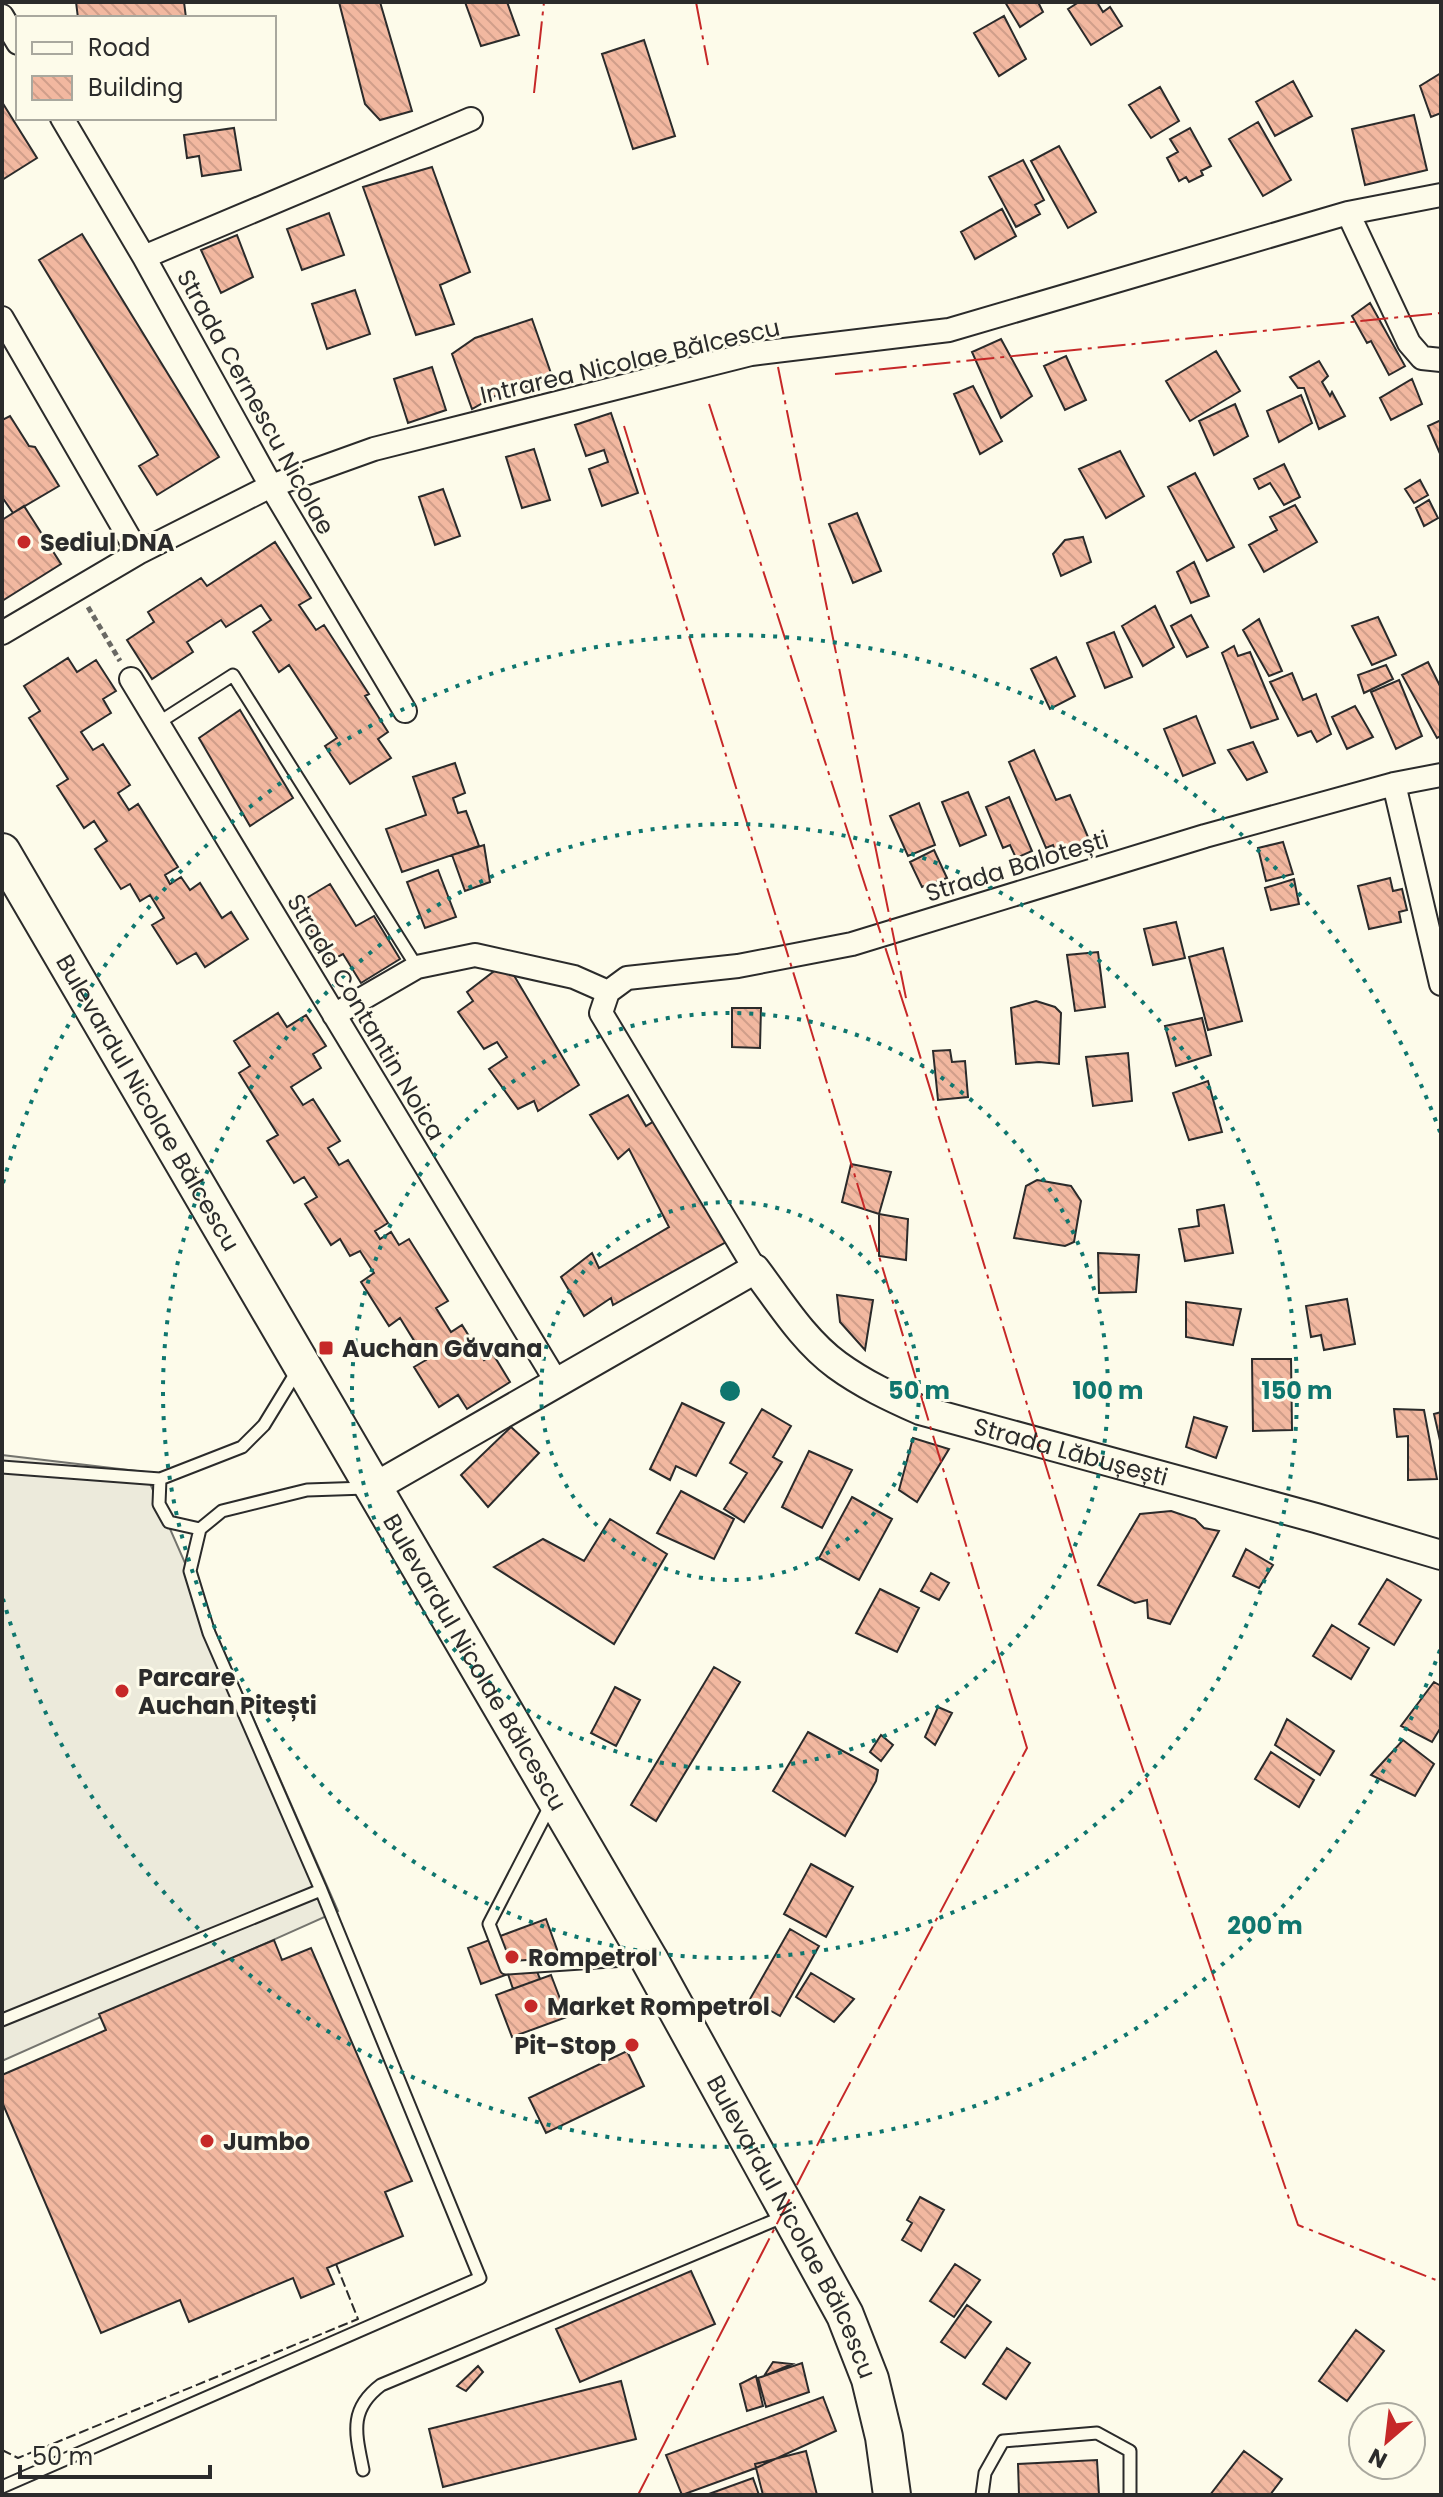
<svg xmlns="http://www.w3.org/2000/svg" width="1443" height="2497" font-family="Poppins,sans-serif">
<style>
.parking{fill:#eceadb;stroke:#74746e;stroke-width:2}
.building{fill:url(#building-back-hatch);stroke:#2b2b2b;stroke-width:2}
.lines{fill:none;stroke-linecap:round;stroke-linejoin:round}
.service-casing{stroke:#2b2b2b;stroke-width:15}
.minor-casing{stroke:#2b2b2b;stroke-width:26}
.tertiary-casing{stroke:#2b2b2b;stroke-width:32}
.primary-casing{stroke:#2b2b2b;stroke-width:40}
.path{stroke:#6a6964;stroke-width:5;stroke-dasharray:6 4;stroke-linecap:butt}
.service{stroke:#fdfbea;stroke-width:11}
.minor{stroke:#fdfbea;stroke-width:22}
.tertiary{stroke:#fdfbea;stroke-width:28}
.primary{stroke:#fdfbea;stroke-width:36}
.fence{stroke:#2b2b2b;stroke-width:2;stroke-dasharray:10 4;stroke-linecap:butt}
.power{stroke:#c62828;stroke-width:2;stroke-dasharray:28 6 4 6;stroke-linecap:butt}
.ring{fill:none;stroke:#0f766e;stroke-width:4;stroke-dasharray:4 8}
.poi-dot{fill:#c62828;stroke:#fdfbea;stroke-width:3}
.labels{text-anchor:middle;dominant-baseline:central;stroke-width:6;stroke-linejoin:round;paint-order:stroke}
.street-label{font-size:24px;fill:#2b2b2b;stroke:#fdfbea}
.poi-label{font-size:24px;font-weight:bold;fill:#2b2b2b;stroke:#fdfbea;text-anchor:start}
.centre{fill:#0f766e;stroke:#fdfbea;stroke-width:4}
.ring-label{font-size:24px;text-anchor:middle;font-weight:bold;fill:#0f766e;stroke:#fdfbea;stroke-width:6;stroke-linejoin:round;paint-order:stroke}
</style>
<defs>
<pattern id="building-back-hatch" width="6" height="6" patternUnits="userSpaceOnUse" patternTransform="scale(2)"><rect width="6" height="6" fill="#f2b8a0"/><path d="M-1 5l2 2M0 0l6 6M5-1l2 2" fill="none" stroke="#d09e8a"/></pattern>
</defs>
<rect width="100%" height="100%" fill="#fdfbea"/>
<path class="parking" d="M2,1455L145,1472L338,1911L2,2061Z"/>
<path class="building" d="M76,2H184L186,18H78Z
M339,2H380L412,111L380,120L365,104Z
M465,2H507L519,35L481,46Z
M1005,2H1038L1043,12L1020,27Z
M1079,2H1097L1103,12L1110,7L1122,26L1091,45L1068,9Z
M1004,16L1026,59L999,76L974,33Z
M644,40L675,136L633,149L602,54Z
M1441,73V113L1431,117L1420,86Z
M1293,81L1312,116L1275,136L1256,102Z
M1160,87L1179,121L1151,138L1129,105Z
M2,102L37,158L2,180Z
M1414,115L1427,170L1365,185L1352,129Z
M1258,122L1291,180L1263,196L1229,139Z
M234,128L241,170L202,176L199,156L187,158L184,135Z
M1190,128L1211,166L1201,171L1203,175L1189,182L1186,177L1179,181L1167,158L1178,152L1170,139Z
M1059,146L1096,212L1068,228L1031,161Z
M1023,160L1044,200L1035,205L1040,214L1016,227L989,177Z
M432,167L470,272L440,285L454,324L416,335L363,187Z
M1002,209L1016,236L975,259L961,232Z
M329,213L344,255L302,270L287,229Z
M82,234L219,457L157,495L139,466L158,455L39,260Z
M237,235L253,277L221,293L201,250Z
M355,290L370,334L327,349L312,304Z
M1370,303L1405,366L1389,375L1371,341L1367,343L1352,316Z
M532,319L553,379L497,395L472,409L452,354L475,338Z
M1001,339L1032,396L1001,418L972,352Z
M1216,351L1240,391L1190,421L1166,381Z
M1066,356L1086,400L1065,410L1044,366Z
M1319,361L1328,376L1322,382L1330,396L1332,392L1345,416L1319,429L1304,388H1298L1290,377Z
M432,367L446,410L408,423L394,379Z
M1412,379L1422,404L1391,420L1380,398Z
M973,386L1002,441L980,454L954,394Z
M1301,395L1312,423L1279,442L1267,411Z
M1235,404L1248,436L1214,455L1199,421Z
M611,413L638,493L602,506L589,469L608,462L604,450L586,456L575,425Z
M10,416L29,446L35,447L59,486L13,513L2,497V420Z
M1441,420V456L1428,426Z
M534,449L550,500L522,508L506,457Z
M1120,451L1144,496L1106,518L1079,469Z
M1284,464L1300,497L1284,505L1270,483L1259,489L1254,479Z
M1195,473L1234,547L1207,561L1168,487Z
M1420,480L1428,495L1414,503L1405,489Z
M443,489L460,536L435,545L419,497Z
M1429,500L1438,518L1424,526L1416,508Z
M1295,505L1317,542L1264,572L1249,545L1277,530L1270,517Z
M24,506L61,564L2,601V520Z
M857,513L881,571L853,583L829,524Z
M1083,537L1091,562L1061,576L1053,554L1065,540Z
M275,542L311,598L299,605L316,630L324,625L369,694L365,696L388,732L378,739L391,758L350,784L325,746L337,738L289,665L279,672L253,632L271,620L261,605L226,627L221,620L187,642L193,652L152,679L127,640L154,622L148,612L201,578L207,586Z
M1194,562L1209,596L1191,603L1177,572Z
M1155,606L1174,647L1143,666L1122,626Z
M1191,615L1208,647L1187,657L1171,626Z
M1378,617L1396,655L1372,665L1352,626Z
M1259,619L1282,671L1269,676L1243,630Z
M1114,632L1132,677L1105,688L1087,643Z
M1234,646L1238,656L1250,652L1278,719L1251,728L1222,653Z
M1056,657L1075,696L1050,709L1031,669Z
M68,658L77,672L96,660L116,691L103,699L111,713L81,732L93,750L103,744L130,785L118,793L129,810L138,804L178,867L165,875L170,884L181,877L190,890L200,883L222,918L231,912L248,939L205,967L196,953L177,964L152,925L164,918L150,895L140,901L130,884L121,889L95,849L107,841L94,821L84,828L57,786L68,779L29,718L40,711L24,686Z
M1428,662L1441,688V736L1437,738L1402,675Z
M1386,665L1393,679L1364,693L1358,675Z
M1292,673L1303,700L1316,694L1331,734L1317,742L1311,731L1298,736L1270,682Z
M1399,680L1422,736L1396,749L1371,692Z
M1355,706L1373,737L1347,749L1332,717Z
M240,710L293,798L250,826L199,738Z
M1196,716L1215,763L1183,776L1164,729Z
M1253,742L1267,772L1247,780L1228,750Z
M1034,750L1056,800L1070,795L1091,844L1058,858L1053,845L1046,848L1009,762Z
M455,763L465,793L453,798L458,813L466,811L479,846L402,872L386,829L426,815L413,777Z
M968,792L986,835L960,846L942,802Z
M1009,797L1032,851L1016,858L1010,845L1003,848L986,807Z
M919,803L935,845L908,856L890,816Z
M1283,842L1293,874L1266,881L1258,848Z
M484,845L490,882L465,891L452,855Z
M934,850L947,878L922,887L910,862Z
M438,870L456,917L425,928L407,882Z
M1390,878L1393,891L1402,889L1407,910L1399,912L1401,922L1369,929L1358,886Z
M1294,879L1299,904L1271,910L1265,888Z
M330,884L356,926L374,916L400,959L361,983L343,954L330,961L295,905Z
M1176,922L1185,958L1153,965L1144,929Z
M1223,948L1242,1021L1208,1030L1189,957Z
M1098,952L1105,1007L1075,1011L1067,955Z
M506,962L579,1085L538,1111L534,1101L518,1109L489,1069L507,1057L497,1042L484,1049L458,1012L473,1001L467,992Z
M1036,1001L1055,1007L1061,1013L1059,1064L1039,1062L1016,1064L1011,1008Z
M732,1008H761L760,1048L732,1047Z
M278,1013L287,1027L306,1015L326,1046L313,1054L321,1068L291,1087L303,1105L313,1099L340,1141L328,1148L339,1165L348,1160L388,1223L375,1231L380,1239L391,1232L399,1245L409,1239L448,1301L436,1308L451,1332L462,1325L484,1360L493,1354L510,1382L467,1409L458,1395L439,1407L414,1367L426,1360L400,1318L389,1326L361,1282L374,1273L360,1251L350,1256L340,1239L331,1245L305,1204L317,1197L304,1177L294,1183L267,1141L278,1135L239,1073L250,1066L234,1041Z
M1202,1018L1211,1055L1176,1066L1165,1026Z
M950,1050L952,1062L965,1061L968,1097L938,1100L933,1051Z
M1128,1053L1132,1101L1093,1106L1086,1057Z
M1208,1081L1222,1132L1189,1140L1173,1093Z
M628,1095L646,1126L656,1120L726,1242L613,1305L611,1298L584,1316L561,1277L592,1253L599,1268L669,1227L629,1149L618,1159L590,1115Z
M851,1164L891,1172L879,1214L842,1202Z
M1037,1180L1071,1186L1081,1201L1074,1242L1065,1246L1014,1238L1026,1186Z
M1224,1205L1233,1253L1185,1261L1179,1229L1199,1226L1197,1210Z
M879,1214L908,1219L906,1260L879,1256Z
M1098,1253L1139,1255L1136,1292L1099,1293Z
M837,1295L873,1300L865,1350L840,1322Z
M1347,1299L1355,1344L1324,1350L1321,1335L1311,1337L1306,1306Z
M1186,1302L1241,1309L1233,1345L1186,1337Z
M1252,1359H1291L1292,1430L1253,1431Z
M682,1403L724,1423L696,1476L676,1466L670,1480L650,1469Z
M762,1409L791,1426L773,1457L782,1462L744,1522L724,1509L747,1473L730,1463Z
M1394,1409L1424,1410L1437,1479L1408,1480V1436L1397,1437Z
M1441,1412V1445L1434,1414Z
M1194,1417L1227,1427L1216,1458L1186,1447Z
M511,1427L539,1453L488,1507L461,1475Z
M913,1438L949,1449L917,1502L899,1490Z
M809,1451L852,1470L822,1528L782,1507Z
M681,1491L734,1519L714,1559L657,1533Z
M852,1497L892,1519L859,1580L819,1558Z
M1171,1511L1195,1519L1204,1528L1219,1531L1170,1624L1148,1618L1147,1600L1135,1603L1098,1585L1140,1514Z
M610,1519L667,1554L614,1644L494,1567L543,1539L584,1561Z
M1246,1549L1273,1565L1259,1588L1233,1576Z
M931,1573L949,1583L939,1600L921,1591Z
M1387,1579L1421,1600L1394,1645L1359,1624Z
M880,1589L919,1608L897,1652L856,1633Z
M1332,1625L1369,1648L1351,1679L1313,1656Z
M714,1667L740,1682L656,1821L631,1805Z
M1434,1682L1441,1686V1727L1432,1742L1401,1726Z
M615,1687L640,1700L616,1746L591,1733Z
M938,1707L952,1713L935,1745L925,1737Z
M1287,1719L1334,1751L1320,1775L1275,1745Z
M808,1732L878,1770L876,1781L845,1836L773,1791Z
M881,1735L893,1745L881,1761L870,1752Z
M1403,1740L1434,1764L1415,1796L1371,1775Z
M1271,1752L1314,1780L1299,1807L1255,1779Z
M811,1864L853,1887L826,1937L784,1914Z
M546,1919L559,1955L534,1964L540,1979L513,1989L508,1974L481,1984L468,1948Z
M790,1929L819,1946L780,2016L750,1999Z
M274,1940L282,1960L311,1948L412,2181L385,2192L403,2236L327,2268L334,2284L301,2298L293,2278L189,2322L180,2300L101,2333L2,2102V2075L106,2030L99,2014Z
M811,1973L854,1999L834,2022L796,1997Z
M551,1975L567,2017L512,2037L496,1995Z
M627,2051L644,2086L546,2133L529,2098Z
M920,2197L944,2210L921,2251L902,2240L912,2223L907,2220Z
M955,2264L980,2280L954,2317L930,2301Z
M691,2271L715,2324L580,2382L556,2329Z
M967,2305L991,2322L965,2358L941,2342Z
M1356,2330L1384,2351L1347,2401L1319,2381Z
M1007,2348L1030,2363L1006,2399L983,2384Z
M773,2362L792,2364L764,2376Z
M802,2363L809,2392L766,2407L758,2378Z
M478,2366L483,2372L466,2391L457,2386Z
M756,2376L763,2406L747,2411L740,2384Z
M621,2381L636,2439L443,2487L429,2429Z
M823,2397L836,2431L756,2468L682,2495L666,2455Z
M806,2451L817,2495H763L755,2464Z
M1244,2451L1282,2479L1270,2495H1210Z
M1097,2460L1099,2495H1019L1018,2464Z
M753,2478L759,2495H706Z"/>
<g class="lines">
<defs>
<path id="service" d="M158,723L233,675L417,967
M2,1467L160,1479L242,1447L264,1425L297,1371
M160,1479L159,1504L169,1522L200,1529
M550,1806L489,1924L506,1968L640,1959
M2,2020L321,1890L209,1633L190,1571L200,1529L222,1511L307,1490L366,1488
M363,2470C356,2434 348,2410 381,2385L785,2216
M2,2487L480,2278L321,1890
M982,2495L985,2473L1003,2441L1097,2433L1130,2451V2495"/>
<path id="minor" d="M2,16L18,43
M62,118L144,257L271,486L405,711
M1348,213L1409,343L1422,358L1441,360
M144,257L471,119
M2,318L138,553
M2,633L138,553L271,486L374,449L751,354L949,330L1348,213L1441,195
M131,679L556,1381
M1394,784L1441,984
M334,1015L417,967L475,955L574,977L608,992
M755,1269L601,1013L608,992L627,978L738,966L852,944L1205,836L1394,784L1441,775"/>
<g id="tertiary">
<path id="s1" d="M375,1487L755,1269C780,1302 803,1340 837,1365C863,1384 891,1397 920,1410L1316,1518L1441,1555"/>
</g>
<g id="primary">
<path id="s2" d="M2,852L649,1959L845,2315L870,2379L884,2437L892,2495"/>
</g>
</defs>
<use href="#service" class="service-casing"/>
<use href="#minor" class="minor-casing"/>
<use href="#tertiary" class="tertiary-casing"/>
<use href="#primary" class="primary-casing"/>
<path class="path" d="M88,607L120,661"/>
<use href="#service" class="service"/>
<use href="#minor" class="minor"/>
<use href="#tertiary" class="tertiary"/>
<use href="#primary" class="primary"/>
<path class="fence" d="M2,2450L18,2458L358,2319L336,2264"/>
<path class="power" d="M696,2L708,65
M534,93L544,2
M778,367L907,1003
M835,374L1441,313
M709,404L912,1030L1104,1655L1298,2225L1441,2282
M624,426L808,1020L1027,1748L825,2130L638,2495"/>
</g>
<g class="ring">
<circle cx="730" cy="1391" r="189"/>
<circle cx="730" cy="1391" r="378"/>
<circle cx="730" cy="1391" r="567"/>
<path d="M1440 1650A756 756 0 0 1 3 1599M3 1183A756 756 0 0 1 1440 1132"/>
</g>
<g class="poi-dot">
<circle cx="24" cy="542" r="8"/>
<rect x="318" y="1340" width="16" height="16" rx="4"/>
<circle cx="122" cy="1691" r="8"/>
<circle cx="512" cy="1957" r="8"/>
<circle cx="531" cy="2006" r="8"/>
<circle cx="632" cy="2045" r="8"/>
<circle cx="207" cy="2141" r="8"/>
</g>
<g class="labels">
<g class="street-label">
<text transform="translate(630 361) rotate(-13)">Intrarea Nicolae Bălcescu</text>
<text transform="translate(256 402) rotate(61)">Strada Cernescu Nicolae</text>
<text transform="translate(1017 866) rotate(-17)">Strada Balotești</text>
<text transform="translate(366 1017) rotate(59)">Strada Contantin Noica</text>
<text stroke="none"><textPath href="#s2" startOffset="290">Bulevardul Nicolae Bălcescu</textPath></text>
<text stroke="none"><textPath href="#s1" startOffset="816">Strada Lăbușești</textPath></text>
<text stroke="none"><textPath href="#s2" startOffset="938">Bulevardul Nicolae Bălcescu</textPath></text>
<text stroke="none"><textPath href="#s2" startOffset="1586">Bulevardul Nicolae Bălcescu</textPath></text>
</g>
<g class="poi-label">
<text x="40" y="542">Sediul DNA</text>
<text x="342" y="1348">Auchan Găvana</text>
<text x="138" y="1677">Parcare<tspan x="138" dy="28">Auchan Pitești</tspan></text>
<text x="528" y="1957">Rompetrol</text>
<text x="547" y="2006">Market Rompetrol</text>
<text x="616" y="2045" text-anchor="end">Pit-Stop</text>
<text x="223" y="2141">Jumbo</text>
</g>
</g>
<circle cx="730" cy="1391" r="12" class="centre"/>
<g class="ring-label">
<text x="919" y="1399">50 m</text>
<text x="1108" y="1399">100 m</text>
<text x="1297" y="1399">150 m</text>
<text x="1265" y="1934">200 m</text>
</g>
<rect width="1443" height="2497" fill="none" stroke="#2b2b2b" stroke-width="8"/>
<rect x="16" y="16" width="260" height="104" fill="#fdfbea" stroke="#a9a89e" stroke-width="2"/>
<rect x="32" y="42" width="40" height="12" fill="#fdfbea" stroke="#a9a89e" stroke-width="2"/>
<text x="88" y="56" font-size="24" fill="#2b2b2b">Road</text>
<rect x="32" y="76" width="40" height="24" fill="url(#building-back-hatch)" stroke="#a9a89e" stroke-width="2"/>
<text x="88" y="96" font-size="24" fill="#2b2b2b">Building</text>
<g transform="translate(1387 2441) rotate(208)"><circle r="38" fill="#fdfbea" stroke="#a9a89e" stroke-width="2"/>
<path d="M0-6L14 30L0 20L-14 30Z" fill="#c62828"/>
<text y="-12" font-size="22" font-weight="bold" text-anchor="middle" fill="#2b2b2b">N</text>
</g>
<path d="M20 2465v12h190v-12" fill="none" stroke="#2b2b2b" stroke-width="4"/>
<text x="32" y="2465" font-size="24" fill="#2b2b2b" stroke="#fdfbea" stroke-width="6" paint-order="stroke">50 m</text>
</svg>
